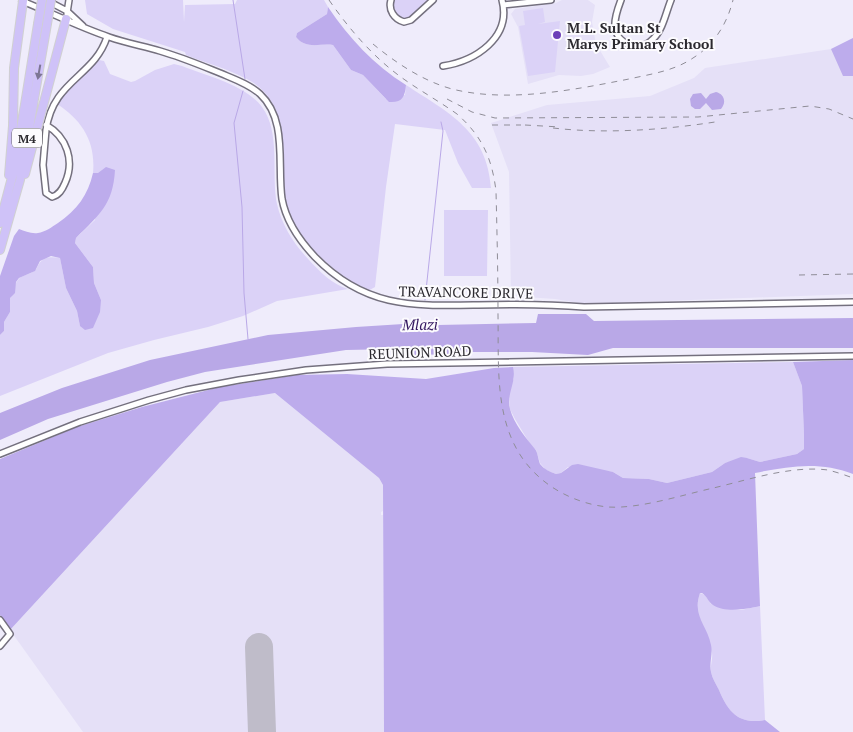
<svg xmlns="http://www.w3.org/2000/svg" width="853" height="732" font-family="'PT Serif',serif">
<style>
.built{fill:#e5e0f7}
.green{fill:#dbd2f7}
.forest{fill:#bdacec}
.water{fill:#b9a8e7}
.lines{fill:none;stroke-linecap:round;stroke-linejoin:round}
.stream{stroke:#b9a8e7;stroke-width:1}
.runway{stroke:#bfbcc9;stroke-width:28}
.minor-casing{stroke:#74707e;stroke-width:8}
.highway-casing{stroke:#d0d0d1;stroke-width:10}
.minor{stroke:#fff;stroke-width:5}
.highway{stroke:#cfc2f8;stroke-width:8}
.rail{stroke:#8f8d97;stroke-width:1;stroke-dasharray:6 6;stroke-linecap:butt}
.highway-bridge-casing{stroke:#d0d0d1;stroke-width:10;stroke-linecap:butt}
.highway-bridge{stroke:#cfc2f8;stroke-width:8}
.oneway{fill:#7d7694}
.poi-dot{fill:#6d40b8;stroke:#fcfbfe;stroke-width:2}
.labels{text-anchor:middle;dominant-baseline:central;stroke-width:4;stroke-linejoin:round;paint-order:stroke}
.shield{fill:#fcfbfe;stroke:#6a686d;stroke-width:1}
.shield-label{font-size:12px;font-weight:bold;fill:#2b292f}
.poi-label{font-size:14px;font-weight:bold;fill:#2b292f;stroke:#fcfbfe;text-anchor:start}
.street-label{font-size:14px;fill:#2b292f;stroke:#fcfbfe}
.water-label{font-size:15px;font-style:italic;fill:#341860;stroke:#fcfbfe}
</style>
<rect width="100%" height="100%" fill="#efecfb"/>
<path class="built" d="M562,0H588L595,5L592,22L596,44L610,67L593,74L581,76L559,75L528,84L518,27L511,14L515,9L556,3Z
M853,38V294L584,304L555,299L511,296L509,172L491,123L547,105L650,96L694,78L705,68L831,49Z
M275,393L379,478L383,485V511L381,512V515H383L384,732H83L10,630L220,402Z"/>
<path class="green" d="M85,0H183L184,22L185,5L235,4L237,0H324L328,7L327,14L297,33L296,37C306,50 320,43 333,45L351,70L363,75L386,99L405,95L406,85C449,113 487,131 491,188H472L458,163L445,130L395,124L386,187L375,287L368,291C331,271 291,238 284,193C283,153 290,101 247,79C228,69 206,63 186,55L185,52L113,29L87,14Z
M394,0H431C422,8 413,20 400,19L392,10Z
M543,8L545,22L538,24L560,21L555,72L528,76L519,26L525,25L523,11Z
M99,60L104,61L110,74L131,82L135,81L155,70L174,64L182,66C207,76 246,85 262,107C281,132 271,175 277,204C282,226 294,244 309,260C319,271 333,285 348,289L277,301L243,316L208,327L154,340L108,353L0,396V335L4,331V322L10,312V298C16,291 13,285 18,280C21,275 30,275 35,270C37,269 37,266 39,264C44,256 52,257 60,258L66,288L77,311L80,326L101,300L94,283L93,267L75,243L76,238L95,220L98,173H93C96,142 82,120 57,104L69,88Z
M444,210H488L487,276H444Z
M793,362L802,386L804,434V449L797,454L760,462L747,458L725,463L712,472L667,483L649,479L623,478L613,472L568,467L561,473L556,474L546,470L540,463L536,450L530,444L515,419L510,409L509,396L510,389L514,378L513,367Z
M700,593L705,595L711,604L741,610L760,606L765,720C739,725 728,712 719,690C716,684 712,678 711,672C710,666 713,659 712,653C707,632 692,615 700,593Z"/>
<path class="forest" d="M328,7C349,38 374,65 406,85C405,97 402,103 389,102L363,75L351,70L333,45C320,43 306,50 296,37L297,33L327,14Z
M853,38V76H843L831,49Z
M106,167L115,170C113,205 99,215 76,238L75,243L93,267L94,283L101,300L100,312L93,328L85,330L80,326L77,311L66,288L60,258L51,256L40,261L35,271L19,278L16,282L15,293L10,298V312L4,322V331L0,335V276L14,236L19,229C25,231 31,234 38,233C45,232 52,227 58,223C77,210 88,195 93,173H98Z
M853,360V474C820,461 789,466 755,473L760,606C747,609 725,613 713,605C708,602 707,596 702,593H700C692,616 707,625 711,645C713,654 709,663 711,672C712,678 716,684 719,690C728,712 739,725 765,720L780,732H384L383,485L379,478L275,393L220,402L10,630L0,615V459L77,427L142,407L220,387L297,375L347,374L426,379L494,368L513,367C517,382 506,394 510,409C514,424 526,438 535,449C538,453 538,459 540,464C544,469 550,472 556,474L561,473L572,465L578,464L613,472L623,478L649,479L667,483L712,472L725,463L741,457L747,458L760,462L797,454L804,449V434L802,386L793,362Z"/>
<path class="water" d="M716,92C724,94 727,102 721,109L712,110L706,103L700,109H695L691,106L690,99L693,94L701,93L706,99L710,94Z
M538,314H586L594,321L853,318V348H613L588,355L532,352H465L459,354L413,355L396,349L346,350L205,372L167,382L48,419L0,440V413L62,388L150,360L268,335L356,327L419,323L438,325L536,323Z"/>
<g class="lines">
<path class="stream" d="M233,0L245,79
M243,91L234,123L242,207L244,293L248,339
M425,300L443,131L441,122"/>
<path class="runway" d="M259,647L262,732"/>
<defs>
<path id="minor" d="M46,0L67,11L83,26
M391,0C388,10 394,19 404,22L411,20L433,0
M621,0C618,8 614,18 615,27C617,45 640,53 653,39C663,30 666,12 671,0
M22,1C52,13 79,27 109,37C126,43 143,46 160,51C181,57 200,65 220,73C234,79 249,84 260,94C288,120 277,165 282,199C286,221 299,240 315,257C365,308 412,306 478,305C514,304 549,304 584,307L853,302
M503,5L551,0
M67,13L69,0
M443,66C475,61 512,38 502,0
M46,125C67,137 75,161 65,183C62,190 59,195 52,197L46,193L43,165L46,130C53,80 94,77 107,37
M0,454L80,422L149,400L186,390L239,380L306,370L387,364L853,356
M0,620L10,634L0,646"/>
<path id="highway" d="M25,174L66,19
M9,175L13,126L14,68L23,1
M0,223L15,166L38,24
M0,250L20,180L47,24"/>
</defs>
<use href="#minor" class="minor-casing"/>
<use href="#highway" class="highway-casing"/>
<use href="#minor" class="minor"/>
<use href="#highway" class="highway"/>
<path class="rail" d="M329,0C347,26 368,51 393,71C413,87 436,99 457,114C482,136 492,158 496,191C497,232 498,274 498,315C499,377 492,444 549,485C566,497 587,505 608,507C638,509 679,496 709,489C745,481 790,465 828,470C836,472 845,475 853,478
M373,44C396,63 423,81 452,89C508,103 573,90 629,79C651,74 674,71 693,58C714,45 727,24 733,0
M447,99L472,112L495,118L698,117L810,106L829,109L853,119
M492,125H521
M525,125L560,127
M553,128C605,134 663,130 715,122
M799,275L853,274"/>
<defs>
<path id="highway-bridge" d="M38,24L42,0
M47,24L51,0"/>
</defs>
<use href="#highway-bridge" class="highway-bridge-casing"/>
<use href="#highway-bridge" class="highway-bridge"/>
</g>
<defs><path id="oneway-solid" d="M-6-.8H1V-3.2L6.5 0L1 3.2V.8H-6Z" transform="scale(1.25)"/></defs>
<use class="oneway" href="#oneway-solid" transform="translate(39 72) rotate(100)"/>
<circle class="poi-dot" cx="557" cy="35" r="5"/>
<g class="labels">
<rect class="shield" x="12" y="128.5" width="30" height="19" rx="4"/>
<g class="shield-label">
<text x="27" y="138">M4</text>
</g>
<g class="poi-label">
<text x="567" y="27">M.L. Sultan St<tspan x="567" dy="16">Marys Primary School</tspan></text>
</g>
<g class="street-label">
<text transform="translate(466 292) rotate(1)">TRAVANCORE DRIVE</text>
<text transform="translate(420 352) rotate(-2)">REUNION ROAD</text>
</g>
<g class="water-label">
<text transform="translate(420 324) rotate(-1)">Mlazi</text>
</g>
</g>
</svg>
